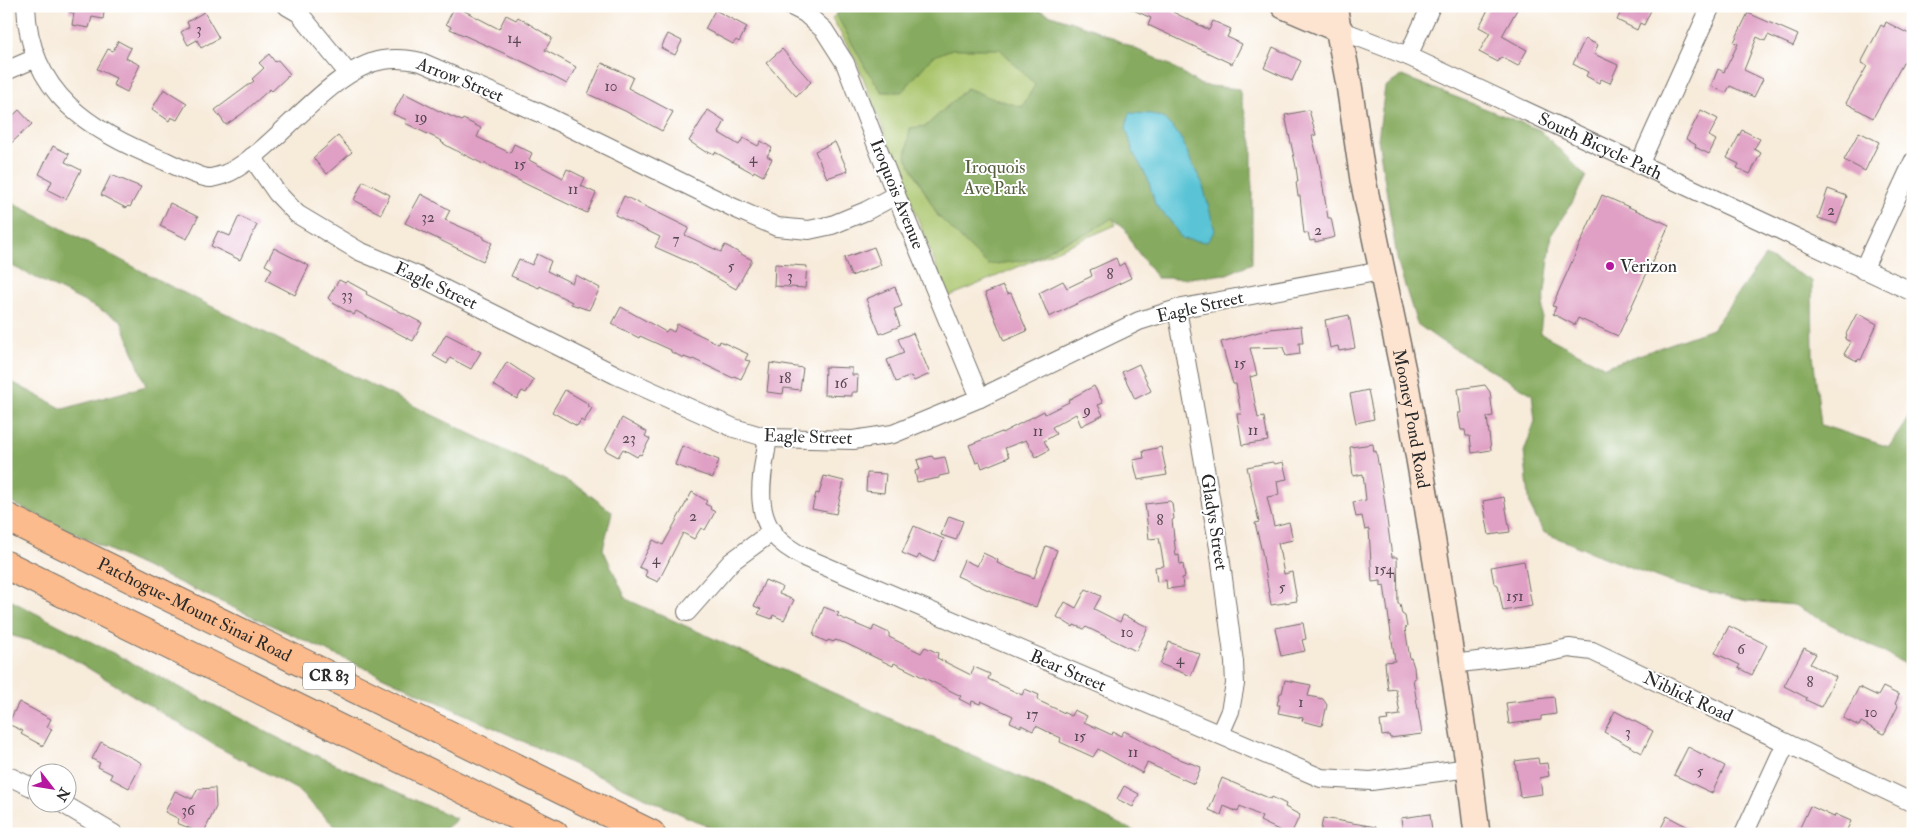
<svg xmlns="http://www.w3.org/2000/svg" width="1919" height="840" font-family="'IM FELL Double Pica',serif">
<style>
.green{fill:#a9c46a;stroke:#6a784a}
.forest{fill:#86aa5e;stroke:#586a44}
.water{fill:#5ac4d6;stroke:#427880}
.building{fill:#e0a0c5}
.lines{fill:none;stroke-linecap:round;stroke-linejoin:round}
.street-casing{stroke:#726e68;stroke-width:20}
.secondary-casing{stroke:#726e68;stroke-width:28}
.highway-casing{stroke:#726e68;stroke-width:30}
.street{stroke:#fff;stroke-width:18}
.secondary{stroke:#fde4d1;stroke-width:25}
.highway{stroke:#fbbb8c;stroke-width:28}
.poi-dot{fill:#b5179e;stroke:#fff;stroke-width:2}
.labels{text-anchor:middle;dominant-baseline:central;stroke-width:4;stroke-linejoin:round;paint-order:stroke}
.number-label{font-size:15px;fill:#584852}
.shield{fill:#fff;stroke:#6b6b6b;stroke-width:1}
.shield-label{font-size:16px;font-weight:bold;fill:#2b2b2b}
.street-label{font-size:18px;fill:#2b2b2b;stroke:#fff}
.park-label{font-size:18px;fill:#576141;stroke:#fff}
.poi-label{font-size:18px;fill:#2b2b2b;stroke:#fff;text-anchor:start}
</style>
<rect width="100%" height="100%" fill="#fff"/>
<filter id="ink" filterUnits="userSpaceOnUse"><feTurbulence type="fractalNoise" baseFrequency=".02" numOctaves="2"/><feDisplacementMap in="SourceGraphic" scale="10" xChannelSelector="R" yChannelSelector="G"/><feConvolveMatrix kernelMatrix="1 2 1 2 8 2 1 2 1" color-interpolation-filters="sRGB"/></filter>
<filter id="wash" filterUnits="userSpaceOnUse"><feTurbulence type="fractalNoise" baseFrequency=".0096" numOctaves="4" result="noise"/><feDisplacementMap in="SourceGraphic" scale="20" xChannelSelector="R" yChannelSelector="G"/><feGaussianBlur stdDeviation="1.12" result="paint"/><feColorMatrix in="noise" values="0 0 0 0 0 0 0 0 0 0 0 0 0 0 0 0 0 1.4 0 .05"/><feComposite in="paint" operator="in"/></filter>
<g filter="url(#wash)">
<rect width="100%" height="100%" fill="#f7ebda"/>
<path class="green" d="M844,6H1009L1116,225L948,297L857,62L832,18Z"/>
<path class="forest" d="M847,6H1025L1095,30L1170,65L1201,85L1239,89L1252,143V263L1227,274L1187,278H1157L1134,247L1125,228L1112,218L1089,233L1059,244L1034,259L988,265L938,216L906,157L910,128L926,126L967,88L991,98L1022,107L1035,85L1000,49H952L932,57L902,92H882L866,69L836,14Z
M1402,76L1540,130L1586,176L1572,203L1552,234L1540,333L1605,367L1712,329L1765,256L1812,281L1813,355L1821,425L1889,447L1913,411V668L1794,605L1747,601L1675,584L1598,555L1543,532L1530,506L1524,452L1535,421L1532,394L1441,341L1417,324L1398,264L1378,139L1385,87Z
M6,199L168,285L581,488L612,512L603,549L626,599L1057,794L1140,834H724L128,559L6,500V379L63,409L146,386L121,320L6,263Z
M6,598L284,741L457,819L440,834H343L296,789L216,746L55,648L6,634Z"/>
<path class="water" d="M1129,113L1151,114L1163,118L1175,130L1183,142L1192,164L1202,182L1215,231L1207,242L1182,239L1171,222L1155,204L1148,179L1134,154L1126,128Z"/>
<g id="blocks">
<path class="building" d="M69,6H105L103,19L92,17L89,28L72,25L74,13L69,12Z
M455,6L499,29L506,15L516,20L518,17L552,38L545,50L576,67L567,84L530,65L450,29L451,27L446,24Z
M1125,6H1176L1173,12L1209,30L1213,21L1231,29L1227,37L1242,44L1232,64L1148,25L1151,18Z
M1490,6H1519L1502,36L1527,50L1518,66L1501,57L1498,62L1479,52L1490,33L1479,27Z
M1624,6H1653L1644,25L1640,23L1637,30L1617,20Z
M715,10L747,27L739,42L736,40L733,44L705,29Z
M204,12L219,38L201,48L197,40L188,45L181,32L189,27L187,22Z
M1748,13L1798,35L1793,46L1768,35L1765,41L1757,37L1744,70L1763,79L1754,97L1730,86L1726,93L1711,86L1718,69L1724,72L1738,44L1734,42Z
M1886,22L1913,36V45L1873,118L1846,103L1867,66L1861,63L1881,25L1884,27Z
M668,34L682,41L675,55L661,48Z
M1585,39L1598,45L1594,54L1618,65L1610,83L1601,79L1599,83L1586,76L1588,72L1573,64Z
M118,41L131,48L126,58L140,65L127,92L113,85L116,78L97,69L108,49L113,51Z
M1273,47L1301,61L1292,81L1264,68Z
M782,49L811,82L796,96L766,63Z
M269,54L275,62L278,60L290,74L272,91L270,89L243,113L226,125L215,110L254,81L252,79L264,68L259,63Z
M602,63L633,77L628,88L673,112L662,131L625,111L588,94Z
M164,89L187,103L177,120L171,117L169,121L152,109Z
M404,93L439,111L462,121L463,119L481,128L477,137L510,153L514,144L532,153L529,160L563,178L567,169L585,178L581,186L596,193L587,213L530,186L484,163L483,164L449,147L441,142L442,141L405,123L407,120L393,114Z
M19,110L32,124L6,148V122Z
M708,110L725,121L719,133L739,145L743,138L758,146L761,141L772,148L767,156L772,159L763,176L754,171L753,173L715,152L714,154L708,151L707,153L689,141Z
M1309,110L1316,135L1312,136L1319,163L1328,218H1331L1335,237L1315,242V240L1310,241L1308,233H1304L1300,196H1298L1296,182H1298L1296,167L1285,115Z
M1701,110L1718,119L1709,136L1716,140L1709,154L1695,147L1696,145L1686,139Z
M1742,130L1760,139L1754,149L1761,153L1750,174L1737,168L1739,164L1727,158Z
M1859,132L1879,142L1865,171L1844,160Z
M338,136L352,152L327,174L313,158Z
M835,142L848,171L827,178L815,151Z
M53,146L69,154L65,162L81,170L66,199L48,190L52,181L39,174Z
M111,175L141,187L130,207L128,206L126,208L101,195Z
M363,181L390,195L381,214L354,200Z
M1828,189L1847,196L1837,224L1818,218Z
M421,194L450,210L445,220L484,237V239L492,243L483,261L405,223Z
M1602,195L1669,225L1618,336L1578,318L1575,325L1553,314L1556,307L1552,306Z
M624,196L689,228L685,235L721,252L725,245L752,260L736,289L691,263L655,247L660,237L615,215Z
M170,203L198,217L187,239L160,226Z
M239,216L257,225L240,260L211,246L218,231L230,236Z
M874,247L881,265L851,276L844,258Z
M274,248L309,266L295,295L266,280L272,269L265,265Z
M537,254L551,261L547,271L572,283L576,275L600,288L589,310L571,304L572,302L540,286L539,288L511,276L519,259L532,265Z
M1116,258L1119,266L1124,263L1131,278L1049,317L1039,293L1063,281L1067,288L1092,276L1090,270Z
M775,264L807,266L805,288L774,286Z
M339,280L345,283L347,281L367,292L366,294L422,323L413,341L356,311L354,315L333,303L328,298Z
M1003,286L1007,294L1011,293L1027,331L1004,341L985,293Z
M895,287L902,306L894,309L900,326L880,334L866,299Z
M621,307L666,332L668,329L674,332L677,324L719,344L720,341L748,354L745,360L750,361L741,379L734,376L733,378L693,359L692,360L684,357V358L671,352V350L640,336L639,338L612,324Z
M1857,313L1877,324L1861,360L1859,359L1857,361L1844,354L1851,342L1845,339L1847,335L1846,334Z
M1349,315L1355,348L1339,351L1338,346L1330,348L1325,320Z
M1301,326L1303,343H1299L1300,354L1286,356L1283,347L1250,348L1257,375L1250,377L1258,418L1264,417L1268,441L1242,445L1237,414H1241L1236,384H1233L1221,342L1270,329Z
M913,333L930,374L914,381L911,376L896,382L887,360L904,353L898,339Z
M446,334L481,352L471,369L450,358L447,364L433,356Z
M507,362L534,380L526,393L522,391L517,399L493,385Z
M770,363L803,368L800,390L784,388L783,394L767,392Z
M1139,364L1151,391L1135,399L1122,372Z
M825,367L852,368V375H858L857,392H852V396L824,395Z
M1485,385L1490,392L1493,416L1487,417L1491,450L1472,453L1470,436H1466L1465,430H1461L1458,413H1461L1458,389Z
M1094,386L1103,403L1098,405L1103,415L1081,426L1076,414L1052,427L1056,434L1044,441L1049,450L1036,457L1026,440L1005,448L1009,457L982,468L980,462L976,463L969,445L1002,432V433L1044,411L1045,414L1069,402L1068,400Z
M565,390L589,404L588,406L592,408L584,422L581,420L577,426L552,412Z
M1368,390L1374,419L1356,423L1350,394Z
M622,418L647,432L645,436L650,439L641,455L639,454L637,457L623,449L618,457L605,450Z
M1373,444L1374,452L1376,451L1384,497L1392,557H1397L1398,604H1400L1402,614L1405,616L1407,627L1405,628L1410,659L1411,658L1414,667L1415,679H1413L1422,734L1390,738L1389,735L1382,736L1380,721L1388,720L1387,717L1400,715L1396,689L1388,690L1386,673L1385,662L1395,661L1384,585L1381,586V581L1372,582L1369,529L1365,530L1362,516L1356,517L1353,502L1366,500L1363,474L1353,476L1350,447Z
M682,446L719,460L713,478L675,465Z
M1161,447L1167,475L1138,480L1133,460L1144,458L1143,451Z
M932,456L934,459L945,457L949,474L939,476V478L917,482L915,471L920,469L917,460Z
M1272,462L1275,464L1283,462L1287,479L1277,481L1279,495L1267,497L1274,526L1289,522L1293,540L1278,543L1284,574L1292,572L1297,601L1271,605L1262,552L1255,523L1259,522L1247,467Z
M867,473L886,474L884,493L866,491Z
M824,476L844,481L836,514L812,509L816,493L819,494Z
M692,492L707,501L705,504L711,507L710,509L715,512L705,530L701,528L694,539L683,533L658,582L645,576L647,571L639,567L653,540L663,545Z
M1504,497L1510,532L1489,535L1483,501Z
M1170,501L1172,503L1174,519L1172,520L1176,556L1179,555L1180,565L1183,564L1185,577L1182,578L1183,587L1167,589L1166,580L1157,582L1155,567L1164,566L1159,538L1149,539L1145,504Z
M949,516L963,521L956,540L941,535Z
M914,526L944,539L934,562L919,555L917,559L902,553Z
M1046,546L1057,550L1036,607L993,592L957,576L964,560L977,566L983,553L998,560L997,563L1034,578Z
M1524,561L1532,606L1503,611L1498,585L1494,583L1491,567Z
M765,580L782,587L779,594L794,600L784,620L773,615L772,619L758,614L761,609L754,606Z
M1086,589L1101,596L1094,609L1120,622L1123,615L1148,627L1136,651L1086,627L1084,629L1074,625L1073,627L1057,617L1065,602L1076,608Z
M824,607L839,613L837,616L872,631L874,626L889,633V637L921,653L925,647L938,653L937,658L971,675L974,667L990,674L988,679L1022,695L1025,689L1039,695L1037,700L1071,716L1074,710L1087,716L1084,722L1112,735L1113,732L1121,736L1124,731L1174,757L1201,767L1194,784L1147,763L1142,773L1098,749L1093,757L1060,742L1061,738L1036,726L1033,731L1021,725V727L1010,722L1013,716L981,701L980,704L972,701L971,705L959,699L961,696L894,663L893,666L845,643L835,640L834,642L828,640L827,642L814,636L815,634H813Z
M1301,623H1303L1306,639L1302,640L1305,651L1281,656L1275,628Z
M1729,626L1767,645L1752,675L1738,668L1740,665L1715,653Z
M1169,642L1200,654L1191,676L1160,664Z
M1804,648L1816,654L1810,664L1836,677L1821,707L1806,700L1807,698L1784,686Z
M1285,680L1311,685L1308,696L1323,699L1327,705L1322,726L1302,721L1303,718L1278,713L1280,705H1277L1280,693H1282Z
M1859,687L1878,696L1883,687L1899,695L1895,704L1898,706L1884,734L1861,722L1859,726L1843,718Z
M1554,697L1556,714L1541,716V720L1509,724L1506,703Z
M19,702L51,719L47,727L52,729L43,746L21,734L23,731L8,724Z
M1615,711L1653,731L1642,753L1604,732Z
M101,742L142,763L129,788L110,778L112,774L98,767L100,763L92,759Z
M1688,747L1725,766L1712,793L1674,775Z
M1538,758L1539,764L1547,763L1549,776L1540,778L1542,794L1520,797L1515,761Z
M1222,778L1271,799L1272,797L1286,804L1285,807L1300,815L1291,834H1287L1260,821L1262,817L1240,806L1238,812L1224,806L1221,815L1209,810Z
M1124,786L1139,794L1133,807L1117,799Z
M215,788L216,807L203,834L177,823L179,819L165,812L175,791L192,799L198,789Z
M1810,806L1834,817L1835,814L1851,821L1845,834H1797Z
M1430,814L1432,832L1403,834L1401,818Z
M1667,816L1701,834H1658Z
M1323,818L1376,827V834H1320Z"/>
</g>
</g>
<g filter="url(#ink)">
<use href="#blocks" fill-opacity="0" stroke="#726e68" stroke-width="1"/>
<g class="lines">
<defs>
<g id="street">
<path d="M26,6C29,94 91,132 165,161C174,165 203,179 211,178C215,177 221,176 225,174C237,170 250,159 260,151C293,124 341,66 383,60C396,58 408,59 421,62L542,114L732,207L777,227L809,230L832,225L866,211L896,195"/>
<path d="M287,6L299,13L348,73"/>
<path d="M791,6L805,13L824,30L845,63L896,195L980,398"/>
<path id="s1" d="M1340,30L1408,56L1913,292"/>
<path d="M1408,56L1431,6"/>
<path d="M6,71L36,58"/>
<path d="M252,157L277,193L297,214L359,251L418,276L616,375L734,428L768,438L853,440L893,434L980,398L1139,321L1177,309L1381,271"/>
<path d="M1639,165L1711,6"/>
<path d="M1863,270L1913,162"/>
<path d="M1177,309L1219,548L1234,662L1235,684L1230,711L1220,734"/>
<path d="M768,438C762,476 750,520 786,546C793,551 800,555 806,558L1321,778L1371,781L1469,768"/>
<path d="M687,612L731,562L773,531"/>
<path d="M1452,664L1545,653L1569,648L1592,651L1913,803"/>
<path d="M6,775L38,790"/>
<path d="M60,802L114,834"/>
<path d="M1744,834L1786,743"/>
</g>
<g id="secondary">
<path d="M1284,6L1340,30"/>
<path id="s2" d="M1334,6L1349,85L1363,180L1406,385L1427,505L1469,768L1477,834"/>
</g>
<g id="highway">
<path id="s3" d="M6,517L651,834"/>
<path d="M6,565L554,834"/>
</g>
</defs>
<use href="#street" class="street-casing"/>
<use href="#secondary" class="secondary-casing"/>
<use href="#highway" class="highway-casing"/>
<use href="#street" class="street"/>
<use href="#secondary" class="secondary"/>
<use href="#highway" class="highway"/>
</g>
</g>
<circle class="poi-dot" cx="1610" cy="266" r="5"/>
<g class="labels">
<g class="number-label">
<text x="199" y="29">3</text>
<text x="514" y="38">14</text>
<text x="611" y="86">10</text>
<text x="421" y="117">19</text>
<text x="753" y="158">4</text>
<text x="520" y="164">15</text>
<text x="573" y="189">11</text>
<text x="1831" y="210">2</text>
<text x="428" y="217">32</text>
<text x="1318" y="230">2</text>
<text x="676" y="239">7</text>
<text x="731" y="266">5</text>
<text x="1110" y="274">8</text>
<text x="790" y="276">3</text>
<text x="347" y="295">33</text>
<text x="1240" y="363">15</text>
<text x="785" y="378">18</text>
<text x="841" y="383">16</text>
<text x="1087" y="410">9</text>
<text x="1253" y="430">11</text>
<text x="1038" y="431">11</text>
<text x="629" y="438">23</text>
<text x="693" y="516">2</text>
<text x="1160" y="520">8</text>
<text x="656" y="559">4</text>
<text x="1384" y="569">154</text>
<text x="1282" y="587">5</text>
<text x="1515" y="596">151</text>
<text x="1127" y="632">10</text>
<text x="1741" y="649">6</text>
<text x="1180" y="659">4</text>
<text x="1810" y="682">8</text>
<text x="1301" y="702">1</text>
<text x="1871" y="712">10</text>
<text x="1032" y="714">17</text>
<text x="1628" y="732">3</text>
<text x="1080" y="736">15</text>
<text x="1133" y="752">11</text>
<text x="1700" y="771">5</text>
<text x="188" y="810">36</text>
</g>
<rect class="shield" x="303" y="662.5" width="52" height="27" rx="4"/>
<g class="shield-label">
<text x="329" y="676">CR 83</text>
</g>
<g class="street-label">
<text transform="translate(460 80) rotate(22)">Arrow Street</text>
<text stroke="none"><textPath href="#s1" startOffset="285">South Bicycle Path</textPath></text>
<text transform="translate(897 194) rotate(68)">Iroquois Avenue</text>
<text transform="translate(436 286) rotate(25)">Eagle Street</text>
<text transform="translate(1200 307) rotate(-13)">Eagle Street</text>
<text stroke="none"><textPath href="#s2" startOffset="420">Mooney Pond Road</textPath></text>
<text transform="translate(808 437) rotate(2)">Eagle Street</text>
<text transform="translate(1214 522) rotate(81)">Gladys Street</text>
<text stroke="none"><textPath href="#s3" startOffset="210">Patchogue-Mount Sinai Road</textPath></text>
<text transform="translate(1068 671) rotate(23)">Bear Street</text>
<text transform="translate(1688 697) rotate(25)">Niblick Road</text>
</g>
<g class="park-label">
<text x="995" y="167">Iroquois<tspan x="995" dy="21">Ave Park</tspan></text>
</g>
<g class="poi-label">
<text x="1620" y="266">Verizon</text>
</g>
</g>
<rect width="1919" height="840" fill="none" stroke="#fff" stroke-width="25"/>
<g transform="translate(52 788) rotate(121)"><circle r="24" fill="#ffffff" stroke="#aaaaaa"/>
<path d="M0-4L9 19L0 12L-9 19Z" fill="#b5179e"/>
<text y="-8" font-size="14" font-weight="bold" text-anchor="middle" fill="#2b2b2b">N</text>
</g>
</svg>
